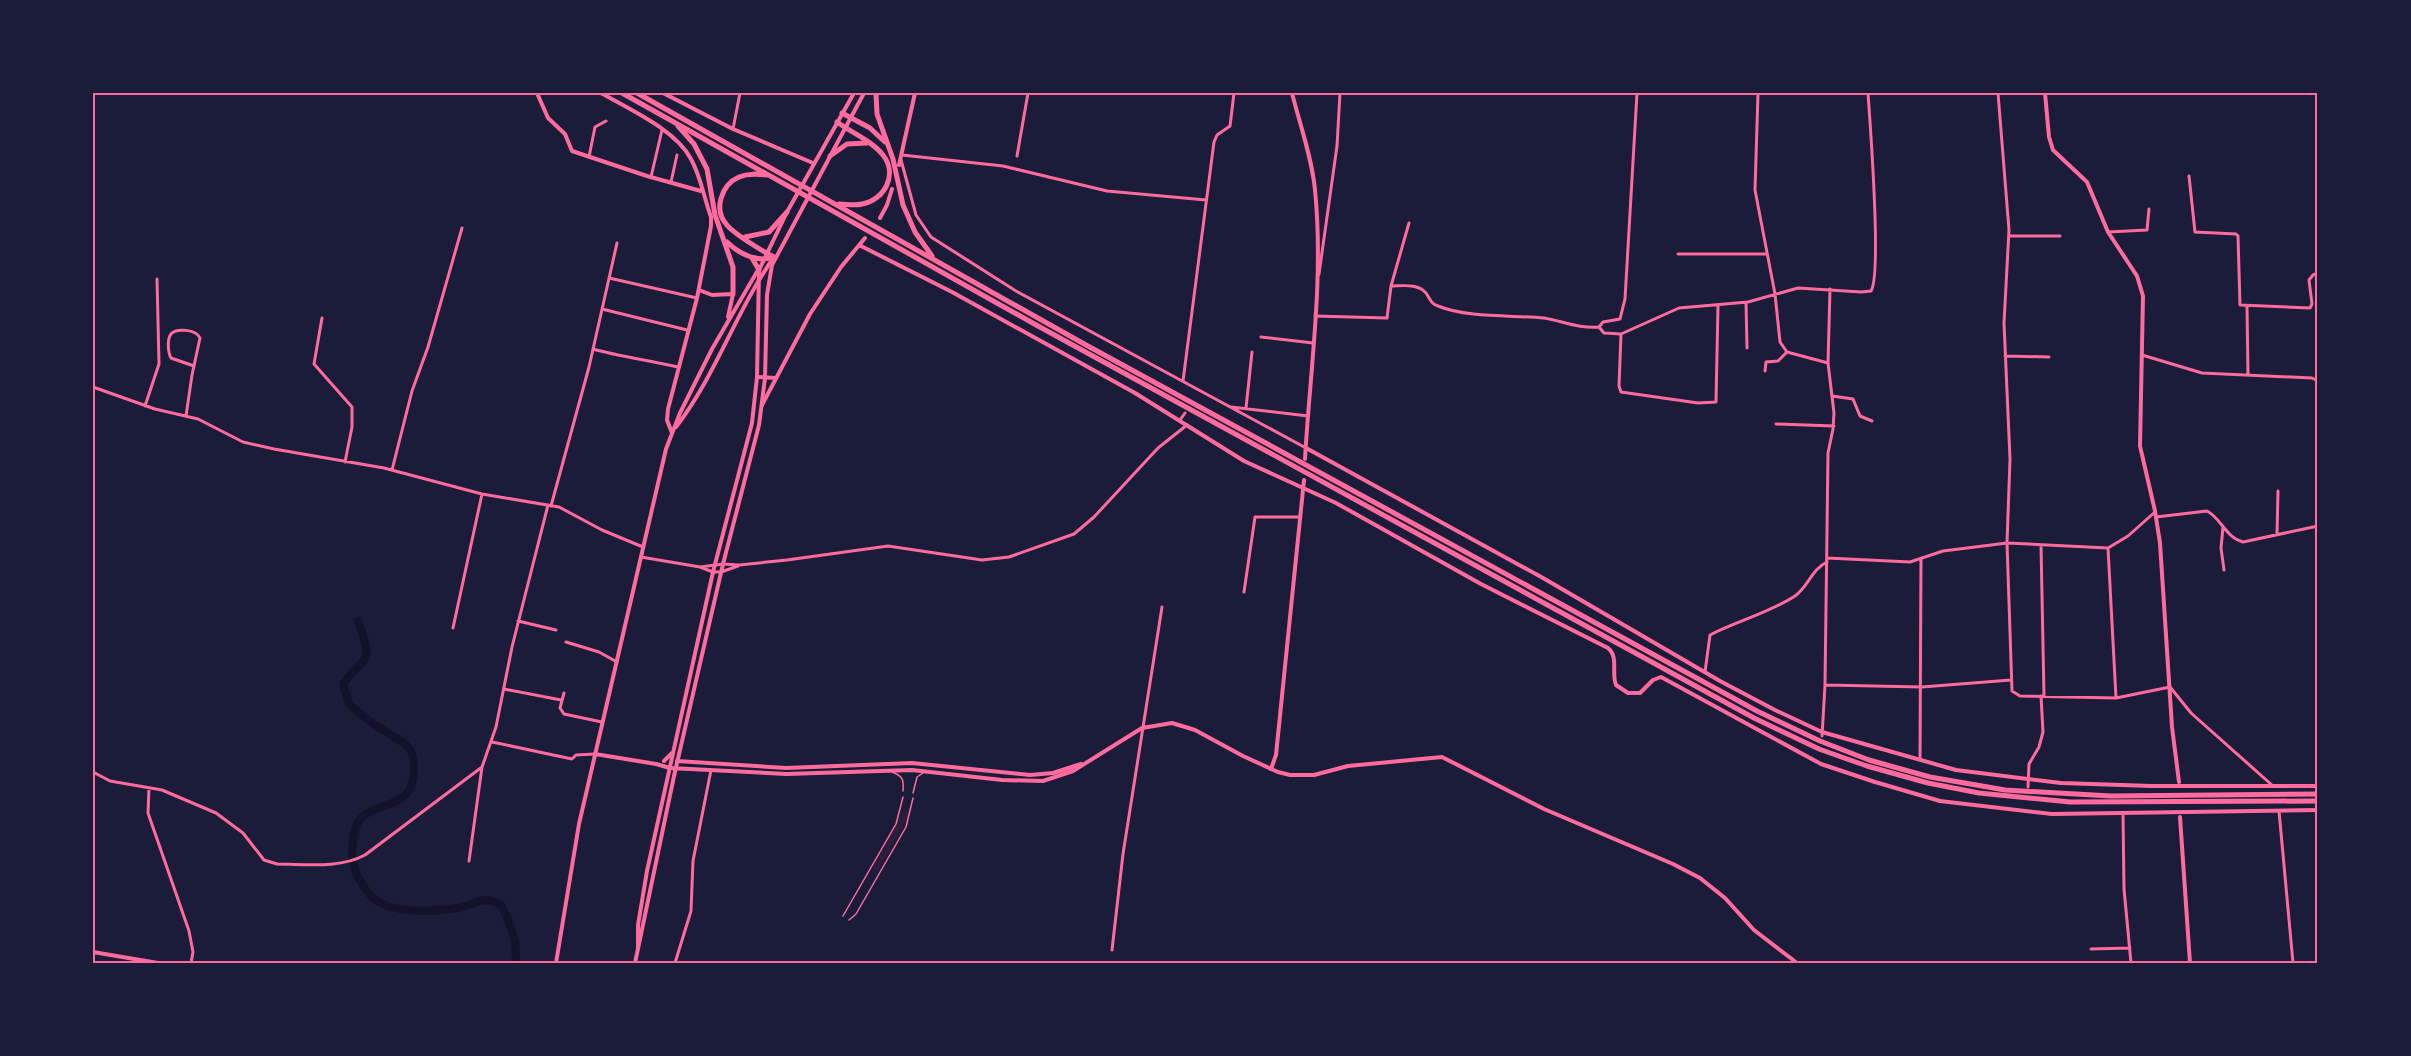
<svg xmlns="http://www.w3.org/2000/svg" width="2411" height="1056" font-family="Roboto,sans-serif">
<style>
.green{fill:#2a1e3b}
.lines{fill:none;stroke-linecap:round;stroke-linejoin:round}
.river{stroke:#12122b;stroke-width:8}
.service{stroke:#ff6b9d;stroke-width:1.5}
.minor{stroke:#ff6b9d;stroke-width:3}
.tertiary{stroke:#ff6b9d;stroke-width:4}
.secondary{stroke:#ff6b9d;stroke-width:4}
.motorway{stroke:#ff6b9d;stroke-width:5}
.neatline{fill:none;stroke:#ff6b9d;stroke-width:2}
</style>
<rect width="100%" height="100%" fill="#1b1b3a"/>
<path class="green" d="M908,811L909,814L880,868L875,870L874,865L903,812Z"/>
<g class="lines">
<path class="river" d="M358,621C374,664 367,653 343,684L349,704C357,711 365,718 374,724C385,732 399,738 408,747C413,752 414,762 414,769C414,822 357,790 353,840C352,849 351,858 354,867C358,879 367,894 377,901C397,914 439,912 462,907C480,902 483,896 501,905C510,922 519,944 515,963"/>
<path class="service" d="M892,772C903,776 904,780 903,791
M913,793L917,777L923,773
M843,916L896,824L903,797
M849,920L856,914L906,827L913,798"/>
<path class="minor" d="M1637,93L1625,299L1620,319L1603,322L1599,327L1604,333L1621,334L1619,386L1621,392L1698,403L1716,402L1718,306
M1647,93H1672
M1758,93L1755,190L1775,294L1780,342L1787,352L1828,363
M1998,93L2009,230L2004,323L2010,459L2007,543L2012,691L2020,696L2116,698L2170,687L2191,713L2273,786
M733,129L740,93
M902,155L1003,166L1107,191L1206,200
M1017,156L1028,93
M589,157L595,127L606,121
M901,160L916,215L931,237L1016,291L1306,448
M2189,176L2195,232L2236,234L2238,236L2240,305L2310,308L2312,304L2309,280L2313,275L2318,273
M651,177L662,130
M671,182L677,155
M2108,232L2147,230L2149,209
M2009,236H2060
M1678,254H1767
M1319,274L1337,146L1340,93
M609,278L697,298
M1391,286L1409,223
M1746,302L1747,348
M2247,307L2248,375
M602,309L687,330
M1315,316L1387,318L1391,286C1402,286 1418,283 1426,293C1430,299 1431,304 1438,306C1467,318 1512,315 1544,318C1562,321 1580,329 1599,327
M322,318L314,364L352,407V427L345,462
M1621,334L1679,308L1748,302L1798,288L1861,292L1871,291C1882,274 1870,123 1868,93
M1261,337L1313,343
M593,349C621,357 649,360 678,367
M2142,355L2202,373L2312,378L2318,381
M2005,356L2049,357
M1765,371L1766,362L1778,361L1787,352
M1183,381L1214,142L1217,135L1230,126L1234,93
M93,387L155,409L198,419L243,442L274,449L384,468L482,494L559,507L602,530L643,547
M1832,396L1853,399L1860,416L1872,421
M145,406L159,364L157,279
M1231,407L1308,416
M1246,408L1252,352
M186,416L192,375L200,338C196,329 176,328 171,334C167,339 168,353 171,358L194,366
M1180,420L1185,413
M1776,424L1834,426
M392,470L412,391L428,347L462,228
M551,506L589,367L617,243
M2156,517L2207,511C2221,518 2226,538 2243,542L2318,526
M2223,527L2221,548L2224,570
M2277,535L2278,491
M2041,545L2044,696
M2108,548L2116,698
M641,557L700,567L713,572H721L738,566
M1827,558L1910,562L1943,551L2007,543L2108,548L2128,536L2155,512
M700,567L723,564L739,565L787,560L888,546L982,560L1009,557L1074,534L1094,517L1158,448L1187,425
M1244,592L1255,517H1300
M518,621L556,630
M453,628L482,494
M566,642L599,652L617,662
M1705,672L1710,635C1737,621 1769,613 1795,596C1808,587 1812,569 1827,562
M1825,685L1922,687L2011,680
M504,689L561,700
M564,693L560,708L564,714L602,722
M1822,736L1825,685L1828,453L1833,429L1834,413L1828,363L1830,289
M492,742L572,759L576,755L595,754
M1920,759L1921,559
M93,772L110,781L162,790L216,813L243,833L264,860L277,864C305,864 339,869 365,855L482,767
M2028,787L2029,764L2039,747L2043,732L2041,696
M149,788L148,813L189,931L193,952L191,963
M2279,811L2293,963
M2123,814L2124,889L2131,963
M469,861L482,767L496,727L512,647L548,505
M2091,949L2130,948
M1112,950L1123,854L1162,607
M675,963L691,911L693,861L711,770"/>
<path class="tertiary" d="M537,93L548,118L565,134L572,151L647,176L701,191
M601,93C629,109 676,130 691,159C701,177 704,198 711,217V226L697,298L668,409L667,420L672,433
M663,93L733,129L813,163
M1292,93C1300,125 1312,158 1315,190C1324,280 1310,370 1305,459
M899,165L915,93
M880,218L887,205L892,189
M859,245L952,292L1135,393L1244,461L1336,503L1481,584L1608,648C1619,657 1611,672 1616,685L1628,693H1640L1653,680L1661,677L1821,764L1875,782L1940,801L2052,814L2318,810
M699,290L712,295L733,294L728,317
M757,377L776,378
M762,405L810,314L841,267L865,238
M676,427C716,375 736,311 774,257
M1306,448L1543,578L1720,681L1775,710L1822,732L1956,770L2061,783L2152,786H2318
M595,754L656,764L670,768
M1271,769L1276,755L1304,480
M556,963L579,824L666,449L680,413L712,349L758,270"/>
<path class="secondary" d="M2045,93L2049,137L2053,150L2087,182L2108,232L2137,276L2143,296L2140,446L2155,511L2160,543L2172,727L2179,782
M664,761L672,753
M677,761L786,768L912,763L1030,775L1053,773L1081,764
M670,768L786,774L912,770L1002,780L1043,781L1073,771L1142,728L1172,723L1195,730L1243,756L1278,772L1290,775H1314L1348,766L1442,757L1544,809L1673,864L1700,878L1725,898L1754,930L1797,963
M2180,817L2190,963
M638,948V925L647,871L713,572L752,423L757,377L759,270L787,212L854,93
M93,952L158,963
M635,963L674,776L723,564L759,425L765,378L767,295L772,265L864,93"/>
<path class="motorway" d="M622,93L1038,326L1754,718L1819,749L1867,766L1928,783L1979,793L2070,802L2318,801
M637,93L1086,345L1757,711L1820,741L1869,760L1930,777L2005,790L2111,796L2318,794
M876,93L877,114L893,159L903,205L915,232L932,256
M842,113L870,128L885,142
M837,122C852,133 872,141 883,155C898,174 885,200 862,204C855,206 846,204 839,204
M678,126L694,144L707,169L715,215L733,267V294
M830,156L847,144L867,143
M767,175C758,174 748,173 739,177C721,185 713,210 727,225C734,234 764,252 774,257
M745,237L769,232L787,212
M727,242C739,254 758,263 774,257
M752,258L759,270"/>
</g>
<rect width="2411" height="1056" fill="none" stroke="#1b1b3a" stroke-width="189"/>
<rect x="94" y="94" width="2222" height="868" class="neatline"/>
</svg>
